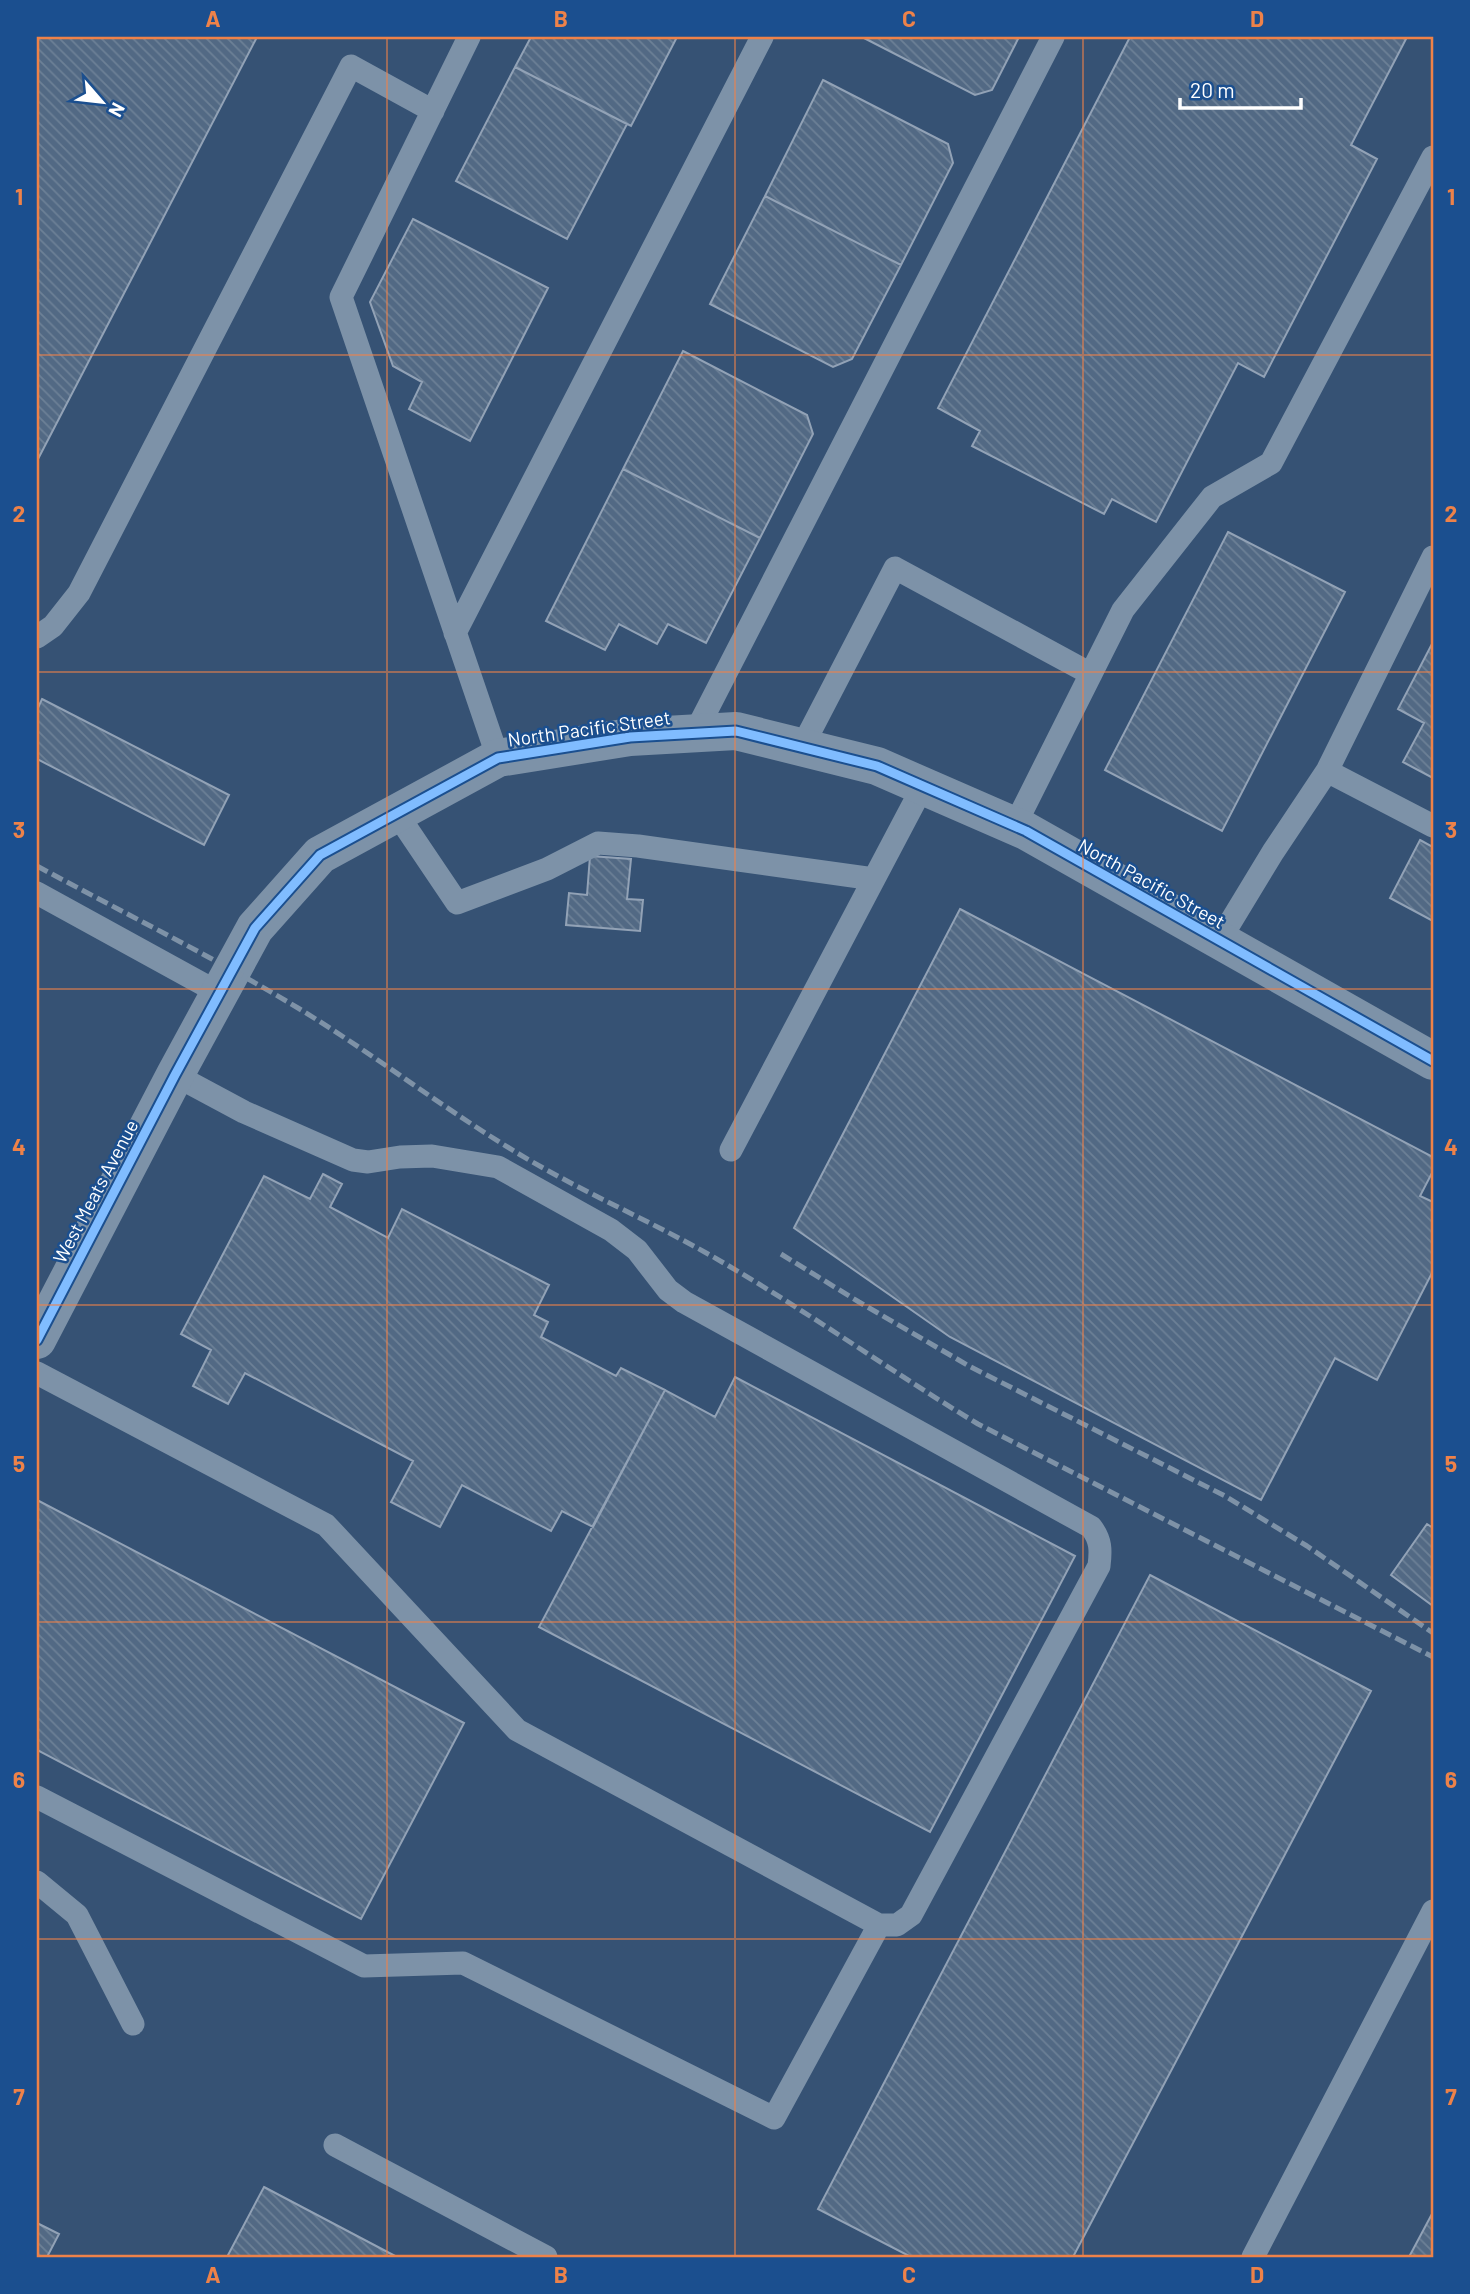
<svg xmlns="http://www.w3.org/2000/svg" width="1470" height="2294" font-family="Barlow,sans-serif">
<style>
.building{fill:url(#building-back-hatch);stroke:#92a2b6;stroke-width:2}
.lines{fill:none;stroke-linecap:round;stroke-linejoin:round}
.service{stroke:#7d92a8;stroke-width:23}
.minor{stroke:#7d92a8;stroke-width:38}
.rail{stroke:#7e92a7;stroke-width:5;stroke-dasharray:12 5;stroke-linecap:butt}
.cycleway-casing{stroke:#1b4f8f;stroke-width:13}
.cycleway{stroke:#80bcff;stroke-width:9}
.grid{fill:none;stroke:#ee8249;stroke-width:2;stroke-opacity:0.55}
.labels{text-anchor:middle;dominant-baseline:central;stroke-width:5;stroke-linejoin:round;paint-order:stroke}
.street-label{font-size:19px;fill:#fff;stroke:#1b4f8f}
.neatline{fill:none;stroke:#ee8249;stroke-width:2.5}
.grid-label{font-size:23px;text-anchor:middle;font-weight:bold;fill:#ee8249}
</style>
<defs>
<pattern id="building-back-hatch" width="6" height="6" patternUnits="userSpaceOnUse" patternTransform="scale(1.75)"><rect width="6" height="6" fill="#526984"/><path d="M-1 5l2 2M0 0l6 6M5-1l2 2" fill="none" stroke="#6c8096"/></pattern>
</defs>
<rect width="100%" height="100%" fill="#365274"/>
<path class="building" d="M37,37H257L37,461Z
M531,37H677L631,126L515,67Z
M862,37H1019L992,90L975,95Z
M1130,37H1407L1351,145L1377,159L1264,377L1238,363L1156,522L1112,499L1104,514L972,446L980,431L938,408Z
M515,67L627,124L567,239L456,181Z
M823,80L948,144L953,163L901,265L765,196Z
M765,196L901,265L852,359L833,367L710,304Z
M413,219L548,288L470,441L409,409L422,382L393,366L370,302Z
M683,351L807,415L813,434L760,538L623,469Z
M623,469L760,538L706,643L668,624L657,644L619,624L605,650L546,621Z
M1228,532L1345,592L1222,831L1105,770Z
M1433,642V778L1403,762L1424,723L1398,709Z
M42,699L229,795L204,845L37,759V710Z
M1420,840L1433,847V921L1390,898Z
M590,856L631,859L627,899L643,900L640,931L566,925L569,893L587,895Z
M960,909L1433,1157V1171L1420,1196L1433,1202V1271L1377,1380L1335,1358L1261,1500L950,1337L794,1228Z
M323,1174L342,1184L330,1207L388,1238L402,1209L549,1285L534,1315L548,1322L541,1337L616,1376L621,1368L665,1390L593,1527L562,1511L551,1531L462,1485L440,1527L391,1502L413,1461L245,1373L228,1404L193,1386L211,1350L181,1334L264,1176L310,1199Z
M735,1377L1075,1556L930,1832L539,1627L665,1390L715,1417Z
M37,1500L464,1723L361,1919L37,1750Z
M1427,1524L1433,1528V1606L1391,1575Z
M1150,1575L1371,1691L1073,2257H911L818,2209Z
M264,2187L397,2257H227Z
M1433,2212V2257H1409Z
M37,2223L59,2234L47,2257H37Z"/>
<g class="lines">
<path class="service" d="M469,37L341,297L498,758
M455,633L762,37
M37,637L53,626L79,593L351,66L433,111
M695,733L1053,37
M802,747L895,568L1091,674
M1327,771L1433,826
M397,814L457,903L547,869L598,843L638,846L874,879
M1014,827L1123,610L1212,497L1271,463L1433,157
M37,893L219,993
M1219,941L1273,852L1327,771L1433,557
M175,1075L244,1112L353,1160L368,1162L400,1157L432,1156L498,1167L611,1230L637,1250L668,1290L684,1302L1091,1527C1101,1540 1101,1550 1099,1566L911,1915L897,1925H879
M731,1150L923,786
M37,1373L326,1525L517,1730L879,1925L774,2118L463,1963L364,1966L37,1797
M37,1882L77,1915L133,2024
M335,2145L546,2257
M1253,2257L1433,1911"/>
<path class="minor" d="M37,1340L175,1075L255,928L320,855L498,758L630,737L736,731L877,766L1026,831L1433,1061"/>
<path class="rail" d="M37,866C124,913 213,957 298,1008C372,1053 440,1106 514,1151C581,1192 654,1222 722,1262C810,1313 892,1372 978,1424L1433,1657
M781,1254L859,1302L969,1366L1225,1496L1307,1546L1433,1633"/>
<defs>
<path id="cycleway" d="M37,1340L175,1075L255,928L320,855L498,758L630,737L736,731L877,766L1026,831L1433,1061"/>
</defs>
<use href="#cycleway" class="cycleway-casing"/>
<use href="#cycleway" class="cycleway"/>
</g>
<path class="grid" d="M387,37V2257M735,37V2257M1083,37V2257M37,355H1433M37,672H1433M37,989H1433M37,1305H1433M37,1622H1433M37,1939H1433"/>
<g class="labels">
<g class="street-label">
<text transform="translate(589 728) rotate(-8)">North Pacific Street</text>
<text transform="translate(1152 883) rotate(29)">North Pacific Street</text>
<text transform="translate(95 1191) rotate(-62)">West Meats Avenue</text>
</g>
</g>
<rect width="1470" height="2294" fill="none" stroke="#1b4f8f" stroke-width="77"/>
<g transform="translate(102 102) rotate(118)" stroke="#1b4f8f" stroke-width="5" paint-order="stroke">
<path d="M0-5L12 26L0 18L-12 26Z" fill="#ffffff"/>
<text y="-10" font-size="19" font-weight="bold" text-anchor="middle" fill="#ffffff">N</text>
</g>
<path d="M1180 98v10h121v-10" fill="none" stroke="#ffffff" stroke-width="3.5"/>
<text x="1190" y="98" font-size="21" fill="#ffffff" stroke="#1b4f8f" stroke-width="5" paint-order="stroke">20 m</text>
<rect x="38" y="38" width="1394" height="2218" class="neatline"/>
<g class="grid-label">
<text x="213" y="27">A</text>
<text x="561" y="27">B</text>
<text x="909" y="27">C</text>
<text x="1257" y="27">D</text>
<text x="19" y="205">1</text>
<text x="1451" y="205">1</text>
<text x="19" y="522">2</text>
<text x="1451" y="522">2</text>
<text x="19" y="838">3</text>
<text x="1451" y="838">3</text>
<text x="19" y="1155">4</text>
<text x="1451" y="1155">4</text>
<text x="19" y="1472">5</text>
<text x="1451" y="1472">5</text>
<text x="19" y="1788">6</text>
<text x="1451" y="1788">6</text>
<text x="19" y="2105">7</text>
<text x="1451" y="2105">7</text>
<text x="213" y="2283">A</text>
<text x="561" y="2283">B</text>
<text x="909" y="2283">C</text>
<text x="1257" y="2283">D</text>
</g>
</svg>
